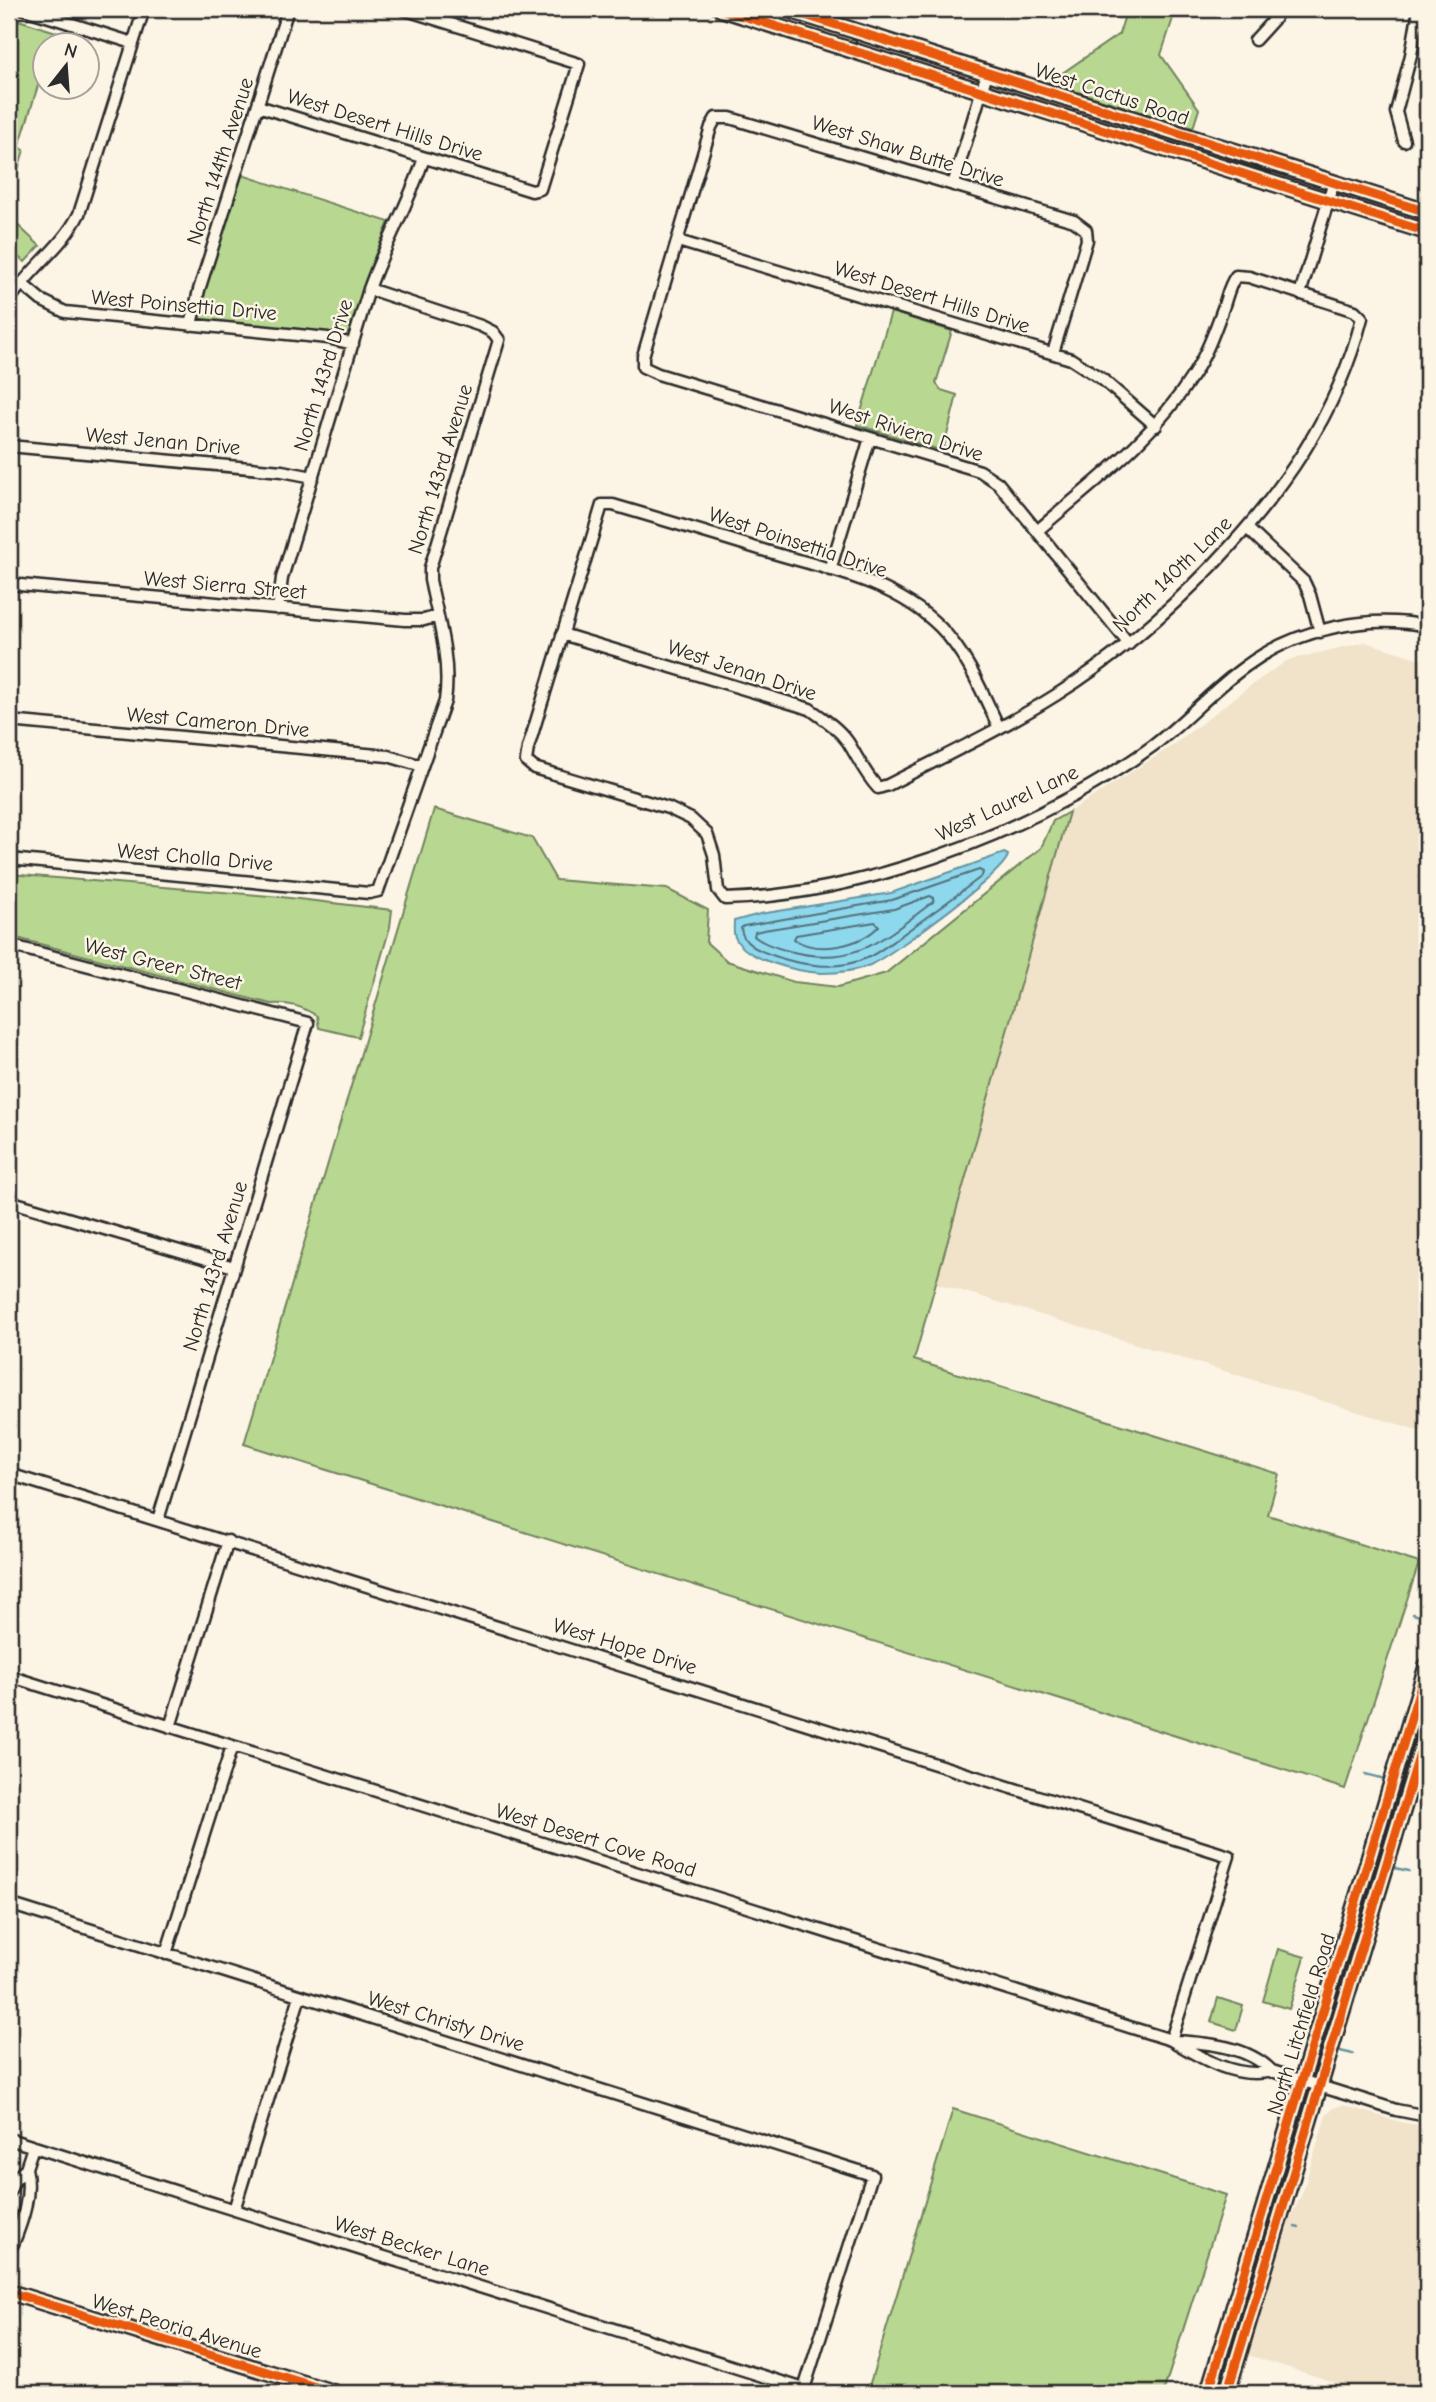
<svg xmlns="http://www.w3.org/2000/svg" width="1436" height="2402" font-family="'Comic Neue',sans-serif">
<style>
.built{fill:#f1e2ca}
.green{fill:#b8d891;stroke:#72825e;stroke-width:2}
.water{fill:#8ed8ee;stroke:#6693a0;stroke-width:2}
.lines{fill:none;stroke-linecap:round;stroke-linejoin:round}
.shore{stroke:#537079;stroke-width:2}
.stream{stroke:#6693a0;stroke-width:2.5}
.street-casing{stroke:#2b2b2b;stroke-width:15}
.secondary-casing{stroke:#2b2b2b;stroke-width:19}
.street{stroke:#fcf5e5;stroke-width:10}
.secondary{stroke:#fcf5e5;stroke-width:14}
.cycleway-casing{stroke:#fcf5e5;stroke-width:13}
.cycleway{stroke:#e8590c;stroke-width:9}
.labels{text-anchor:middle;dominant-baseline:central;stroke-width:5;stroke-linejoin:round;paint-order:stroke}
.street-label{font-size:21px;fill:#2b2b2b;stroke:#fcf5e5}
</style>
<rect width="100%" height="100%" fill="#fcf5e5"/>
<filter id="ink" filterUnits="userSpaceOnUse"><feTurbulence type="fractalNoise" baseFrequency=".0143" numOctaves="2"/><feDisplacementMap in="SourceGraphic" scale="14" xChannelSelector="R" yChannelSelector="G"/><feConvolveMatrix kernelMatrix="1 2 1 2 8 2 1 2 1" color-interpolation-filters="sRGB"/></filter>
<g filter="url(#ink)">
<path class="built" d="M1365,642L1427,661V1433L936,1283L1069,812L1172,746L1250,686L1288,660Z
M1343,2105L1404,2123L1427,2126V2393H1369L1248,2355L1290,2219L1302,2194L1326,2115L1333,2108Z"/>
<path class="green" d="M1127,9H1176L1161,55L1199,109L1193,128L1048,83L1119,34Z
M9,17L56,32L51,45L46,46L45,63L19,147L24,150L15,179L9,188Z
M242,175L389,222L371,265L351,332L342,335L201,322L196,314Z
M9,217L40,246L25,262L9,250Z
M891,312L952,331L936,383L941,390L957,395L943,451L857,425Z
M434,809L532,838L556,880L667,889L708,910L706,942L727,961L794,982L838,987L886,973L1041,848L1053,821L1069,812L914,1360L1279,1474L1268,1515L1419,1563L1345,1789L244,1444Z
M9,874L281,897L392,910L390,927L358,1037L319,1028L317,1016C301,1006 290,1003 271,1004L9,936Z
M1278,1949L1305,1957L1289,2009L1263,2001Z
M1218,1998L1243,2006L1236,2030L1211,2022Z
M953,2109L1226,2195L1163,2393H867Z"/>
<path class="water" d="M1004,853L1008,855C1005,873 890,956 870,965C855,971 837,973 822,973C799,972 744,960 735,937C733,933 734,926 734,921L760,914L891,893Z"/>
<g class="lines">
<path class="shore" d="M979,870L983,872L982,876C955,897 927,917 899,937C889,944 878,953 867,958C837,971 801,966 772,955C758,950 742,944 741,928L744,926L892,900Z
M930,896L934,898L933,902C883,939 855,968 789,951C777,948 763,944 754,936L755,932L764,930L894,909Z
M875,922L879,926C860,946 817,955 794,939L796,935Z"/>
<path class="stream" d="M1413,1614L1427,1618
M1365,1774L1385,1779
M1424,1788L1427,1789
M1395,1868L1409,1871
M1340,2051L1353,2054
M1295,2227L1299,2228"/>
<defs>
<path id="street" d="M24,9L133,43
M1255,40L1275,18L1277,9
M258,106L532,191L540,189L579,64L403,9
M1404,141L1396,112L1411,55L1419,9
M953,185L987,73
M678,241L1071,359L1102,379L1156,426
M21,283L41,300L65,312L328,338L353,344
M1300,294L1334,182
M9,301C29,269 62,248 79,214L144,9
M191,325L199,290L288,9
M1053,353L1087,240L1086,230L1074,221L730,118H716L711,127L643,356V367L658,374L980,471L998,483L1129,644
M9,446L282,471L313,477
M1248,529L1304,582L1310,595L1320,632
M830,570L870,438
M9,584L405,620H424L438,616
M278,609L282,578L369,289C385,244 409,203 424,158
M562,634L810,709C824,719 838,728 848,742C858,758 865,774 878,788L888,785C944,756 1002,729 1056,695C1115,658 1166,614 1214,564C1282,492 1337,416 1362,318L1355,311L1249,277L1236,276C1228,287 1227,298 1222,311C1214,333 1206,355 1193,375C1153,439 1094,482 1037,531
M9,721L388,756L422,766
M999,728C983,694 967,654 940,627C894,581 827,569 766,551C715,535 664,520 613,505H602L528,748L526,761L534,768L668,808L691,819L707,834L714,855L718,890L725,899C840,896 973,851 1073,796C1100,781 1128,764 1154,745C1186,721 1213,689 1246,666C1296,629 1367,614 1427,626
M9,859L369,893L378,891L445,701C451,661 438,619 430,580V568L499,340L493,332L481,326L369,289
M9,945L308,1023L158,1520
M9,1201L234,1267
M9,1474L1229,1856L1171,2040
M9,1676L1171,2040C1201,2058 1236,2080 1272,2071
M170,1727L228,1541
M9,1904L872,2175L804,2389L9,2139
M166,1954L232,1746
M1175,2041C1209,2043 1247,2046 1272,2071L1396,2110L1427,2116
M9,2193L14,2181L26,2168L33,2147
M234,2210L300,1996
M9,2245L13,2244C23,2220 32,2193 26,2168"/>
<path id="secondary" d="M721,9L1427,232
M786,9L1427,212
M9,2292L335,2393
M1208,2393L1427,1665
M1227,2393L1427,1730"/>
</defs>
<use href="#street" class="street-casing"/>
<use href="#secondary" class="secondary-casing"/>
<use href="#street" class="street"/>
<use href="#secondary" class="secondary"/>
<defs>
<path id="cycleway" d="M721,9L1427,232
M786,9L1427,212
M9,2292L335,2393
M1210,2387L1427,1665
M1227,2393L1427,1730"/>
</defs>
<use href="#cycleway" class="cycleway-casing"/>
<use href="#cycleway" class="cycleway"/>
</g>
</g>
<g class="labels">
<g class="street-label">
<text transform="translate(1112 94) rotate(18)">West Cactus Road</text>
<text transform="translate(385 125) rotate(17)">West Desert Hills Drive</text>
<text transform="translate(908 151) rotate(17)">West Shaw Butte Drive</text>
<text transform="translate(220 161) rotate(-72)">North 144th Avenue</text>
<text transform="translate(932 297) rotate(17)">West Desert Hills Drive</text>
<text transform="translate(184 305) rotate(5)">West Poinsettia Drive</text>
<text transform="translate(323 375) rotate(-73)">North 143rd Drive</text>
<text transform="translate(906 430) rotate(18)">West Riviera Drive</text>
<text transform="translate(163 441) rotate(5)">West Jenan Drive</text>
<text transform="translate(440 469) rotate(-73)">North 143rd Avenue</text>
<text transform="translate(798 542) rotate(18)">West Poinsettia Drive</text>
<text transform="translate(1172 574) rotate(-44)">North 140th Lane</text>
<text transform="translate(225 585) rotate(5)">West Sierra Street</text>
<text transform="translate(742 670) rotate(18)">West Jenan Drive</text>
<text transform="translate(218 722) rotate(5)">West Cameron Drive</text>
<text transform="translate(1007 803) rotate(-25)">West Laurel Lane</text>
<text transform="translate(195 857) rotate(5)">West Cholla Drive</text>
<text transform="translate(163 964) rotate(14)">West Greer Street</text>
<text transform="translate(215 1266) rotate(-73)">North 143rd Avenue</text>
<text transform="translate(625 1646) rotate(17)">West Hope Drive</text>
<text transform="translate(596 1840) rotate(17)">West Desert Cove Road</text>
<text transform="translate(446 2021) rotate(17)">West Christy Drive</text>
<text transform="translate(1301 2024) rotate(-73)">North Litchfield Road</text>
<text transform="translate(412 2246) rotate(17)">West Becker Lane</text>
<text transform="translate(177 2326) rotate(17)">West Peoria Avenue</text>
</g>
</g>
<rect width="1436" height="2402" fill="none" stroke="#fcf5e5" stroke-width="35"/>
<rect x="18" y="18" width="1401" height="2367" fill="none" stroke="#2b2b2b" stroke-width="2.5" filter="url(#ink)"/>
<g transform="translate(66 66) rotate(17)"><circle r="33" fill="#fcf5e5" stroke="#a8a49b" stroke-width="2"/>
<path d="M0-5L12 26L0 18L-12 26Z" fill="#2b2b2b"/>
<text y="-10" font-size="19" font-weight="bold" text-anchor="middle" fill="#2b2b2b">N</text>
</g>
</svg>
